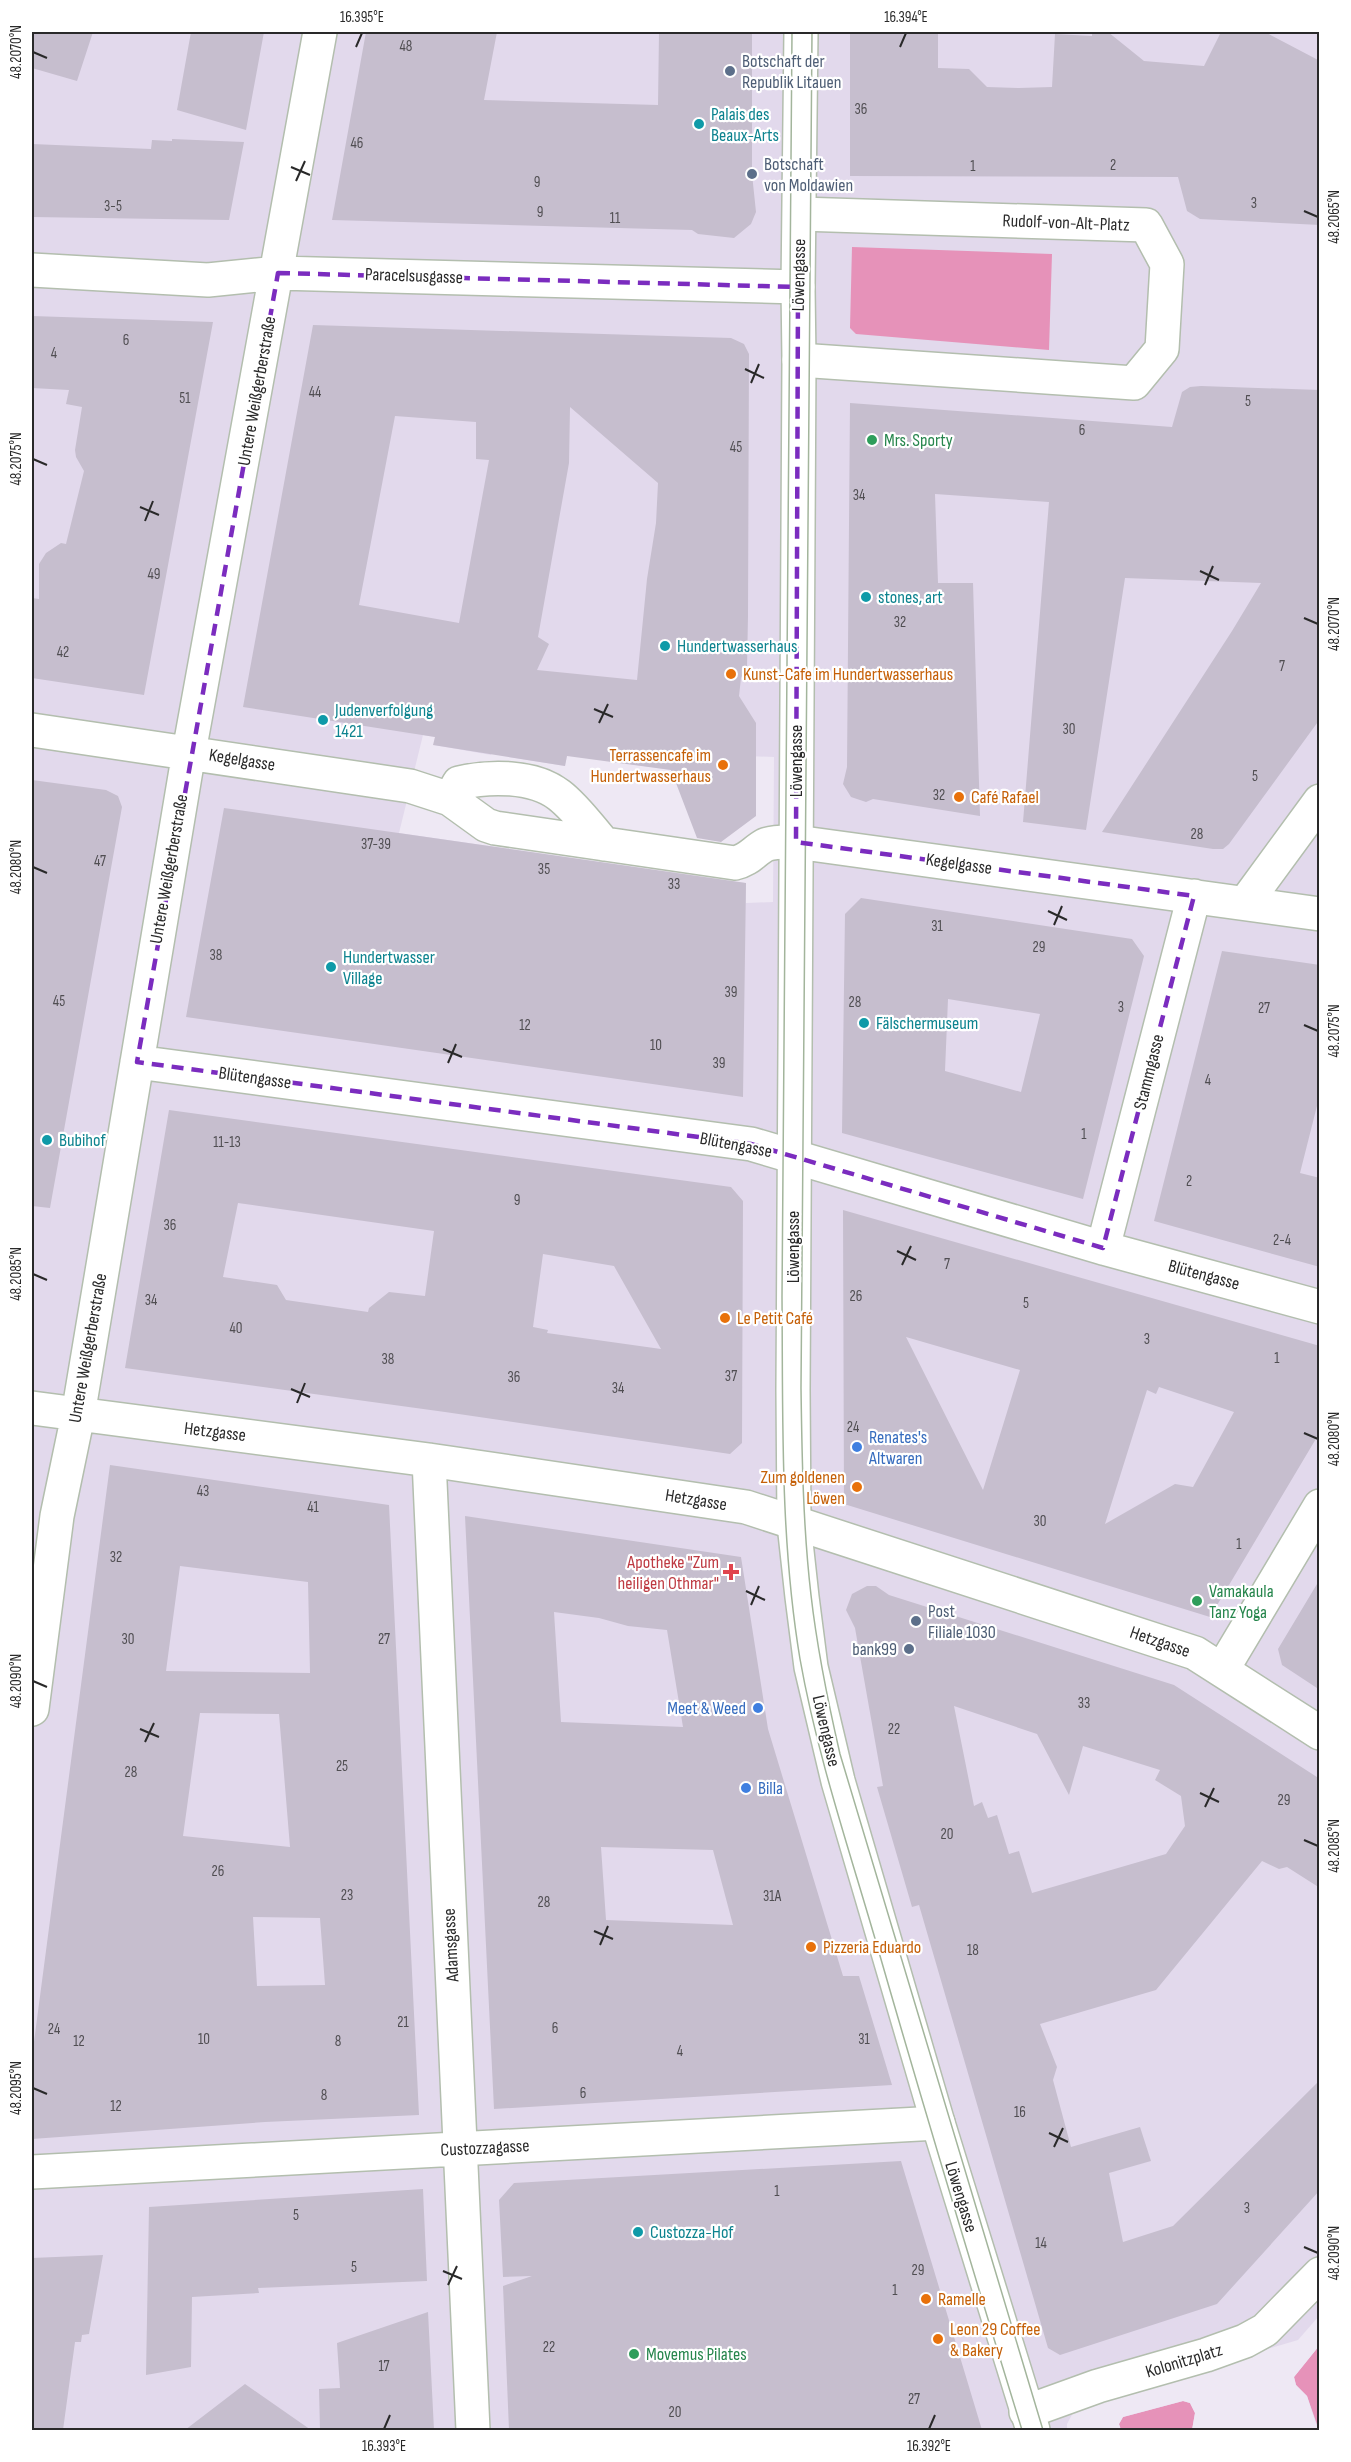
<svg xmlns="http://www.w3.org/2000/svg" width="1351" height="2462" font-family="'Sofia Sans Condensed',sans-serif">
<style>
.green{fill:#e692b9}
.plaza{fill:#eee8f4}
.building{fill:#c6bece;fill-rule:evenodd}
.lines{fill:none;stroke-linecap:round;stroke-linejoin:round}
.street-casing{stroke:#b3beae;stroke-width:36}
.secondary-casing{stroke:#b3beae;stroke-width:36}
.street{stroke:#fff;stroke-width:33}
.secondary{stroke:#fff;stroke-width:33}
.tram{stroke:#a3b59c;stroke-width:1.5}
.marked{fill:none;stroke:#7b2cbf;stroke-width:4.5;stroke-dasharray:12 8;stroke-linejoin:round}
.ticks{fill:none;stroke:#292929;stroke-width:2}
.service-dot{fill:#5c6f8a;stroke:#fff;stroke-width:2}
.culture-dot{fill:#0f9aa8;stroke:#fff;stroke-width:2}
.leisure-dot{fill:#2e9e5b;stroke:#fff;stroke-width:2}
.food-dot{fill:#e8710a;stroke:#fff;stroke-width:2}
.shop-dot{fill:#3f7fe0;stroke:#fff;stroke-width:2}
.health-dot{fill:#e0444e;stroke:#fff;stroke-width:2}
.labels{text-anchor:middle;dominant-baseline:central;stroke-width:4.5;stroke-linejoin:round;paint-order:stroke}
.number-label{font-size:15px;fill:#504e52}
.service-label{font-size:18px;fill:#4e5e75;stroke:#fff;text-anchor:start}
.culture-label{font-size:18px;fill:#0d838f;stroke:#fff;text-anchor:start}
.street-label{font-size:18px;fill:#292929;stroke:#fff}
.leisure-label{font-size:18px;fill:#27864d;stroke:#fff;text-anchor:start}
.food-label{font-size:18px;fill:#c56008;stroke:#fff;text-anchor:start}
.shop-label{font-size:18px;fill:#366cbe;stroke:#fff;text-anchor:start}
.health-label{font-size:18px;fill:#be3a42;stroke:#fff;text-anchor:end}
.neatline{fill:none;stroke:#292929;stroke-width:2}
.ticks-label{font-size:15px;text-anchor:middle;fill:#292929}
</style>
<rect width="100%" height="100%" fill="#e2d9ec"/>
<path class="green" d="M852,247L1052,254L1049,350L856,334L850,328Z
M1319,2346V2430L1307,2396L1296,2385L1294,2377Z
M1183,2401L1190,2403L1195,2413L1192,2430H1121L1119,2424L1123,2417Z"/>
<path class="plaza" d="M423,735L435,737L434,745L491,755L495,746L509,757L565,766L567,755L671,770V780L709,785L747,756L774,757L773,902L746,903L745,883L399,833Z
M1319,2316V2346L1294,2377L1296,2385L1307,2396L1318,2430H1192L1195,2413L1190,2403L1183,2401L1123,2417L1119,2424L1121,2430H1067V2424L1074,2411L1086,2402L1298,2340Z"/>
<path class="building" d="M32,32H93L77,81L32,68Z
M191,32H264L246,130L177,110Z
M366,32H497L484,100L658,105L659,32H752V174L756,212L751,224L734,238L698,234L692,230L332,220Z
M850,32H938V68L969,69L987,87L1019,88L1052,87L1055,34L1092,36V32H1108L1144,61L1204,66L1221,32H1265L1320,61V225L1200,219L1187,211L1178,177L850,176Z
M172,139L244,142L229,220L32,217V144L151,149L152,140L172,141Z
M32,316L213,322L144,695L32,678V598L39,599V564L46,553L61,543L66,544L84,471L76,457L75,450L82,407L66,404L69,390L32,388Z
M313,325L731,338L744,344L749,354L748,616L747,667L741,678L739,696L756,723V816L721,842L697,838L671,770L567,756L565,766L433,745L435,737L243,707ZM570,407L658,483L656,523L647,579L637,680L537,670L549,644L538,637L569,463ZM395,416L476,422V459L489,460L459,623L359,605Z
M1201,386L1320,390V719L1229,844L1223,849H1213L1102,832L1232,631L1261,583L1125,578L1086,830L1023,822L1049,502L935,494L938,583H973L980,816L873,799L866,802L851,797L843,784L847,767L850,403L1172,427L1182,392L1190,387Z
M32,780L106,790L118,796L122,807L50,1208L32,1206Z
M224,808L746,883L743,1097L186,1017Z
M861,898L1132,939L1144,956L1083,1199L842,1133L845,914ZM948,999L1040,1014L1021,1092L945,1071Z
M1222,951L1320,965V1094L1300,1173L1320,1178V1267L1154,1221Z
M169,1110L731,1187L743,1201L742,1443L730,1454L445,1412L125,1368ZM238,1203L434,1231L425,1296L389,1292L369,1308L368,1312L286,1300L277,1285L223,1277ZM543,1254L614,1266L661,1349L547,1333L548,1330L533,1327Z
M843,1210L1320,1346V1432L1210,1617L844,1504ZM906,1337L1020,1370L983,1490ZM1159,1387L1234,1412L1193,1487L1175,1484L1105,1524L1147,1390L1156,1394Z
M110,1465L389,1505L419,2115L265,2122L32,2139V2057ZM180,1566L308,1582L310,1673L166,1671ZM200,1713L279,1714L290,1847L183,1836ZM253,1917L320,1918L325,1985L257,1986Z
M465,1516L741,1557L768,1729L843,1976H859L892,2085L494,2109ZM554,1612L599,1618L628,1626L667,1630L683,1727L561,1722ZM601,1847L713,1850L733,1925L606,1920Z
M1320,1579V1690L1282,1665L1278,1649Z
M867,1586H876L889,1595L1174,1685L1320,1779V1888L1287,1867L1279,1869L1262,1861L1156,1990L1040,2024L1057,2067L1053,2080L1071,2147L1140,2127L1151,2161L1109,2173L1123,2242L1173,2226L1320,2080V2190L1217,2304L1060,2355L1048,2348L919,1905L912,1907L877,1787L883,1786L855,1628L846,1610L852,1594ZM954,1706L1037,1734L1069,1795L1083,1746L1160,1770L1155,1780L1181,1796L1185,1826L1166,1854L1032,1893L1019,1851L1009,1854L997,1815L988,1818L982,1802L974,1806Z
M901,2161L982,2430H509L503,2286L532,2276L503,2277L499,2200L514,2183Z
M423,2189L427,2281L258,2288L259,2293L192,2297L191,2367L146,2375L149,2207Z
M103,2255L89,2334L82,2335L81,2342H75L63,2430H32V2258Z
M428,2312L434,2430H320L319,2389L340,2388L337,2343Z
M245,2384L311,2430H185Z"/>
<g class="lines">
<defs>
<path id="street" d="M32,270L208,280L278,273L798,287
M799,360L1134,383L1162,349L1167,264L1146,225L800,214
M32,730L410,786L450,799L486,825L495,828L735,863C749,860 754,851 765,845C775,841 786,842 796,842L1320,914
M450,799L459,783C489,776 533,775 559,795C576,808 590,828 604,844
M1246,902L1320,801
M137,1062L751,1144L1103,1248L1320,1307
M1103,1248L1194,896
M32,1408L429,1460L746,1507L1195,1653L1320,1733
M429,1460L473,2430
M1222,1670L1320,1506
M32,1709L57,1516L78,1415L189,752L320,32
M32,2172L938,2123
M1026,2412L1098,2386L1206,2355L1245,2341L1265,2330L1320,2274"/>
<path id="secondary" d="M801,32L798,287L799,360L793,1390L794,1524L802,1597L811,1667L838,1781L938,2123L1033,2430"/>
</defs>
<use href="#street" class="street-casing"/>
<use href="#secondary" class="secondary-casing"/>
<use href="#street" class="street"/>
<use href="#secondary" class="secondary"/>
<path class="tram" d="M792,32L782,1297C783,1418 780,1539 800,1659C817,1755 849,1849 876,1942C923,2105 972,2268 1022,2430
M812,32L801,1388C802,1457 803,1527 811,1595C817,1648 828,1702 840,1754L1043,2430"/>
</g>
<path class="marked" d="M278,273L798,287L796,842L1194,896L1103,1248L751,1144L137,1062Z"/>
<path class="ticks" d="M356,47L362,33M900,47L906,33M33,52L47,58M291,167L310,175M296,181L305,161M1304,211L1318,217M745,369L764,378M751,383L759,364M33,459L47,465M140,507L159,515M145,521L153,501M1200,571L1219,580M1205,585L1213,566M1304,618L1318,624M594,709L613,717M599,723L608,704M33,867L47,873M1048,911L1067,920M1054,925L1062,906M1304,1025L1318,1031M443,1049L462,1057M448,1063L456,1044M897,1251L916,1260M902,1265L911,1246M33,1274L47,1280M291,1389L310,1397M297,1403L305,1383M1304,1433L1318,1439M746,1591L765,1600M751,1605L759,1586M33,1681L47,1687M140,1729L159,1737M145,1742L154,1723M1200,1793L1219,1802M1205,1807L1214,1788M1304,1840L1318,1846M594,1931L613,1939M600,1945L608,1926M33,2088L47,2094M1049,2133L1068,2142M1054,2147L1063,2128M1304,2247L1318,2253M443,2271L462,2279M448,2285L457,2266M384,2429L390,2415M929,2429L935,2415"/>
<g class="service-dot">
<circle cx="730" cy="71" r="6"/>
<circle cx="752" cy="174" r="6"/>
<circle cx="916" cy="1621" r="6"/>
<circle cx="909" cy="1649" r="6"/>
</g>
<g class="culture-dot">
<circle cx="699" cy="124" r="6"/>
<circle cx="866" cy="597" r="6"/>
<circle cx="665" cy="646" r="6"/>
<circle cx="323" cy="720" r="6"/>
<circle cx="331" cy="967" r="6"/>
<circle cx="864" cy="1023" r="6"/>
<circle cx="47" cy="1140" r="6"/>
<circle cx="638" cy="2232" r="6"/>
</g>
<g class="leisure-dot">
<circle cx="872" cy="440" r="6"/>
<circle cx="1197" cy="1601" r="6"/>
<circle cx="634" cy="2354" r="6"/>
</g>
<g class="food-dot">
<circle cx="731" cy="674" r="6"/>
<circle cx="723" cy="765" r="6"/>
<circle cx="959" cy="797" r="6"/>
<circle cx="725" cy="1318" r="6"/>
<circle cx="857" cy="1487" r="6"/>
<circle cx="811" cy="1947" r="6"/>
<circle cx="926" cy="2299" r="6"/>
<circle cx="938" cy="2339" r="6"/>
</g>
<g class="shop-dot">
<circle cx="857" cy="1447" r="6"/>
<circle cx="758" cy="1708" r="6"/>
<circle cx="746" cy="1788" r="6"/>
</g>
<path class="health-dot" d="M728 1563h6v6h6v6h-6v6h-6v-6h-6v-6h6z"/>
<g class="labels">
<g class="number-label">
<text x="406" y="46">48</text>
<text x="861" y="109">36</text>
<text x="357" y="143">46</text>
<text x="1113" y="165">2</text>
<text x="973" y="166">1</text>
<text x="537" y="182">9</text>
<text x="1254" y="203">3</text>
<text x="113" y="206">3-5</text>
<text x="540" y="212">9</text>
<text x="615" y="218">11</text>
<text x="126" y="340">6</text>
<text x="54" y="353">4</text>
<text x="315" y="392">44</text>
<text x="185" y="398">51</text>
<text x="1248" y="401">5</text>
<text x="1082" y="430">6</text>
<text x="736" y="447">45</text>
<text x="859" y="495">34</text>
<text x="154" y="574">49</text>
<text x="900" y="622">32</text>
<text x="63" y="652">42</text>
<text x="1282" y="666">7</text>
<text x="1069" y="729">30</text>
<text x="1255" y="776">5</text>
<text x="939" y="795">32</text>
<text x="1197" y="834">28</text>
<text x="376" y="844">37-39</text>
<text x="100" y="861">47</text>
<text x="544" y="869">35</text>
<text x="674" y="884">33</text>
<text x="937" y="926">31</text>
<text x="1039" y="947">29</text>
<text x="216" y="955">38</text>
<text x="731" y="992">39</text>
<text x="59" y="1001">45</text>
<text x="855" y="1002">28</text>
<text x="1121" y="1007">3</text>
<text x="1264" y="1008">27</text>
<text x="525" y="1025">12</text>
<text x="656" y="1045">10</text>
<text x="719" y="1063">39</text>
<text x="1208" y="1080">4</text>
<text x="1084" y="1134">1</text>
<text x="227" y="1142">11-13</text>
<text x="1189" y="1181">2</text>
<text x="517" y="1200">9</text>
<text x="170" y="1225">36</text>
<text x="1282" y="1240">2-4</text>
<text x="947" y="1264">7</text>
<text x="856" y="1296">26</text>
<text x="151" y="1300">34</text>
<text x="1026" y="1303">5</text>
<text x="236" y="1328">40</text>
<text x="1147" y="1339">3</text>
<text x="1277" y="1358">1</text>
<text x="388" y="1359">38</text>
<text x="731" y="1376">37</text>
<text x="514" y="1377">36</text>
<text x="618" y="1388">34</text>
<text x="853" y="1427">24</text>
<text x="203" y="1491">43</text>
<text x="313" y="1507">41</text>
<text x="1040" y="1521">30</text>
<text x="1239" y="1544">1</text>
<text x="116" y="1557">32</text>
<text x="128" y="1639">30</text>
<text x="384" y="1639">27</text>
<text x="1084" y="1703">33</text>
<text x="894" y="1729">22</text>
<text x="342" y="1766">25</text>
<text x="131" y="1772">28</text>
<text x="1284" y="1800">29</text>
<text x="947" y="1834">20</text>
<text x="218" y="1871">26</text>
<text x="347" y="1895">23</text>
<text x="772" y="1896">31A</text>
<text x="544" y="1902">28</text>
<text x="973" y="1950">18</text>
<text x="403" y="2022">21</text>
<text x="555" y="2028">6</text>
<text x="54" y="2029">24</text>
<text x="204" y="2039">10</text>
<text x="864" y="2039">31</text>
<text x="79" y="2041">12</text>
<text x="338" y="2041">8</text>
<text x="680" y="2051">4</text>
<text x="583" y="2093">6</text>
<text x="324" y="2095">8</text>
<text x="116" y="2106">12</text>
<text x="1020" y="2112">16</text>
<text x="777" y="2191">1</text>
<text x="1247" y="2208">3</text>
<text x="296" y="2215">5</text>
<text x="1041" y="2243">14</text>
<text x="354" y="2267">5</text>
<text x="918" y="2270">29</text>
<text x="895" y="2290">1</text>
<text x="549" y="2347">22</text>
<text x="384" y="2366">17</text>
<text x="914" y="2399">27</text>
<text x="675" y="2412">20</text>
</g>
<g class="service-label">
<text x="742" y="61">Botschaft der<tspan x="742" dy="21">Republik Litauen</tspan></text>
<text x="764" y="164">Botschaft<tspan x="764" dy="21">von Moldawien</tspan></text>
<text x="928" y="1611">Post<tspan x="928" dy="21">Filiale 1030</tspan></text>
<text x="897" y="1649" text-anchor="end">bank99</text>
</g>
<g class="culture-label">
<text x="711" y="114">Palais des<tspan x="711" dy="21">Beaux-Arts</tspan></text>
<text x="878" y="597">stones, art</text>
<text x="677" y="646">Hundertwasserhaus</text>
<text x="335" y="710">Judenverfolgung<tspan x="335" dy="21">1421</tspan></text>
<text x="343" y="957">Hundertwasser<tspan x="343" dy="21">Village</tspan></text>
<text x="876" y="1023">Fälschermuseum</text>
<text x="59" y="1140">Bubihof</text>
<text x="650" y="2232">Custozza-Hof</text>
</g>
<g class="street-label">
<text transform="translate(1066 223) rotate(2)">Rudolf-von-Alt-Platz</text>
<text transform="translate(799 275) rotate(-89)">Löwengasse</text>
<text transform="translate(414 276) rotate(2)">Paracelsusgasse</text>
<text transform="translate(257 391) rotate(-80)">Untere Weißgerberstraße</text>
<text transform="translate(242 760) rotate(9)">Kegelgasse</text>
<text transform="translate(796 761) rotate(-90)">Löwengasse</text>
<text transform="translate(959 864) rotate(8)">Kegelgasse</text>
<text transform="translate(169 869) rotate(-80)">Untere Weißgerberstraße</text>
<text transform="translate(1149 1072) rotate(-76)">Stammgasse</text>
<text transform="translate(255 1078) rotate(8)">Blütengasse</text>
<text transform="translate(736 1145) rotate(11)">Blütengasse</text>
<text transform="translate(793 1247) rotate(-90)">Löwengasse</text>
<text transform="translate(1204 1275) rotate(15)">Blütengasse</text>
<text transform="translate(88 1348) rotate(-80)">Untere Weißgerberstraße</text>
<text transform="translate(215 1432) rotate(7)">Hetzgasse</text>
<text transform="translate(696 1500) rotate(9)">Hetzgasse</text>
<text transform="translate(1160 1642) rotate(19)">Hetzgasse</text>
<text transform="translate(826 1731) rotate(77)">Löwengasse</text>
<text transform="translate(451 1945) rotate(-93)">Adamsgasse</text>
<text transform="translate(485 2148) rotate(-3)">Custozzagasse</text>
<text transform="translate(961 2197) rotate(73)">Löwengasse</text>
<text transform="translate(1184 2361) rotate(-17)">Kolonitzplatz</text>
</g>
<g class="leisure-label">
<text x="884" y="440">Mrs. Sporty</text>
<text x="1209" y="1591">Vamakaula<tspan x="1209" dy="21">Tanz Yoga</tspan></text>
<text x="646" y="2354">Movemus Pilates</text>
</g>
<g class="food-label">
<text x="743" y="674">Kunst-Cafe im Hundertwasserhaus</text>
<text x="711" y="755" text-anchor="end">Terrassencafe im<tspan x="711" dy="21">Hundertwasserhaus</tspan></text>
<text x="971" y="797">Café Rafael</text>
<text x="737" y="1318">Le Petit Café</text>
<text x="845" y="1477" text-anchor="end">Zum goldenen<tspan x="845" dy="21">Löwen</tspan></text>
<text x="823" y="1947">Pizzeria Eduardo</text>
<text x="938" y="2299">Ramelle</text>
<text x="950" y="2329">Leon 29 Coffee<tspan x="950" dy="21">&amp; Bakery</tspan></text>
</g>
<g class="shop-label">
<text x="869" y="1437">Renates's<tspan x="869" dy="21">Altwaren</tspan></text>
<text x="746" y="1708" text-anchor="end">Meet &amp; Weed</text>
<text x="758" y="1788">Billa</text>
</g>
<g class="health-label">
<text x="719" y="1562">Apotheke "Zum<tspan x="719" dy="21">heiligen Othmar"</tspan></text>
</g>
</g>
<rect width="1351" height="2462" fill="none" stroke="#ffffff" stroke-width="66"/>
<rect x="33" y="33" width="1285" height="2396" class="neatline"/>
<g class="ticks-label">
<text x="362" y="22">16.395°E</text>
<text x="906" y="22">16.394°E</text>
<text transform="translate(16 52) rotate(-90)" y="5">48.2070°N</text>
<text transform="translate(1334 217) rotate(-90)" y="5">48.2065°N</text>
<text transform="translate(16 459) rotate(-90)" y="5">48.2075°N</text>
<text transform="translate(1334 624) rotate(-90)" y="5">48.2070°N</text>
<text transform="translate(16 867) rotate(-90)" y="5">48.2080°N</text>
<text transform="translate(1334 1031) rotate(-90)" y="5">48.2075°N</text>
<text transform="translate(16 1274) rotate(-90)" y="5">48.2085°N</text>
<text transform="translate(1334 1439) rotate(-90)" y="5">48.2080°N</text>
<text transform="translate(16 1681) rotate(-90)" y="5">48.2090°N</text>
<text transform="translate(1334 1846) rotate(-90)" y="5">48.2085°N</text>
<text transform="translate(16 2088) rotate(-90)" y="5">48.2095°N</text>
<text transform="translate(1334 2253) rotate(-90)" y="5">48.2090°N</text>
<text x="384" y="2451">16.393°E</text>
<text x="929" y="2451">16.392°E</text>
</g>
</svg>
